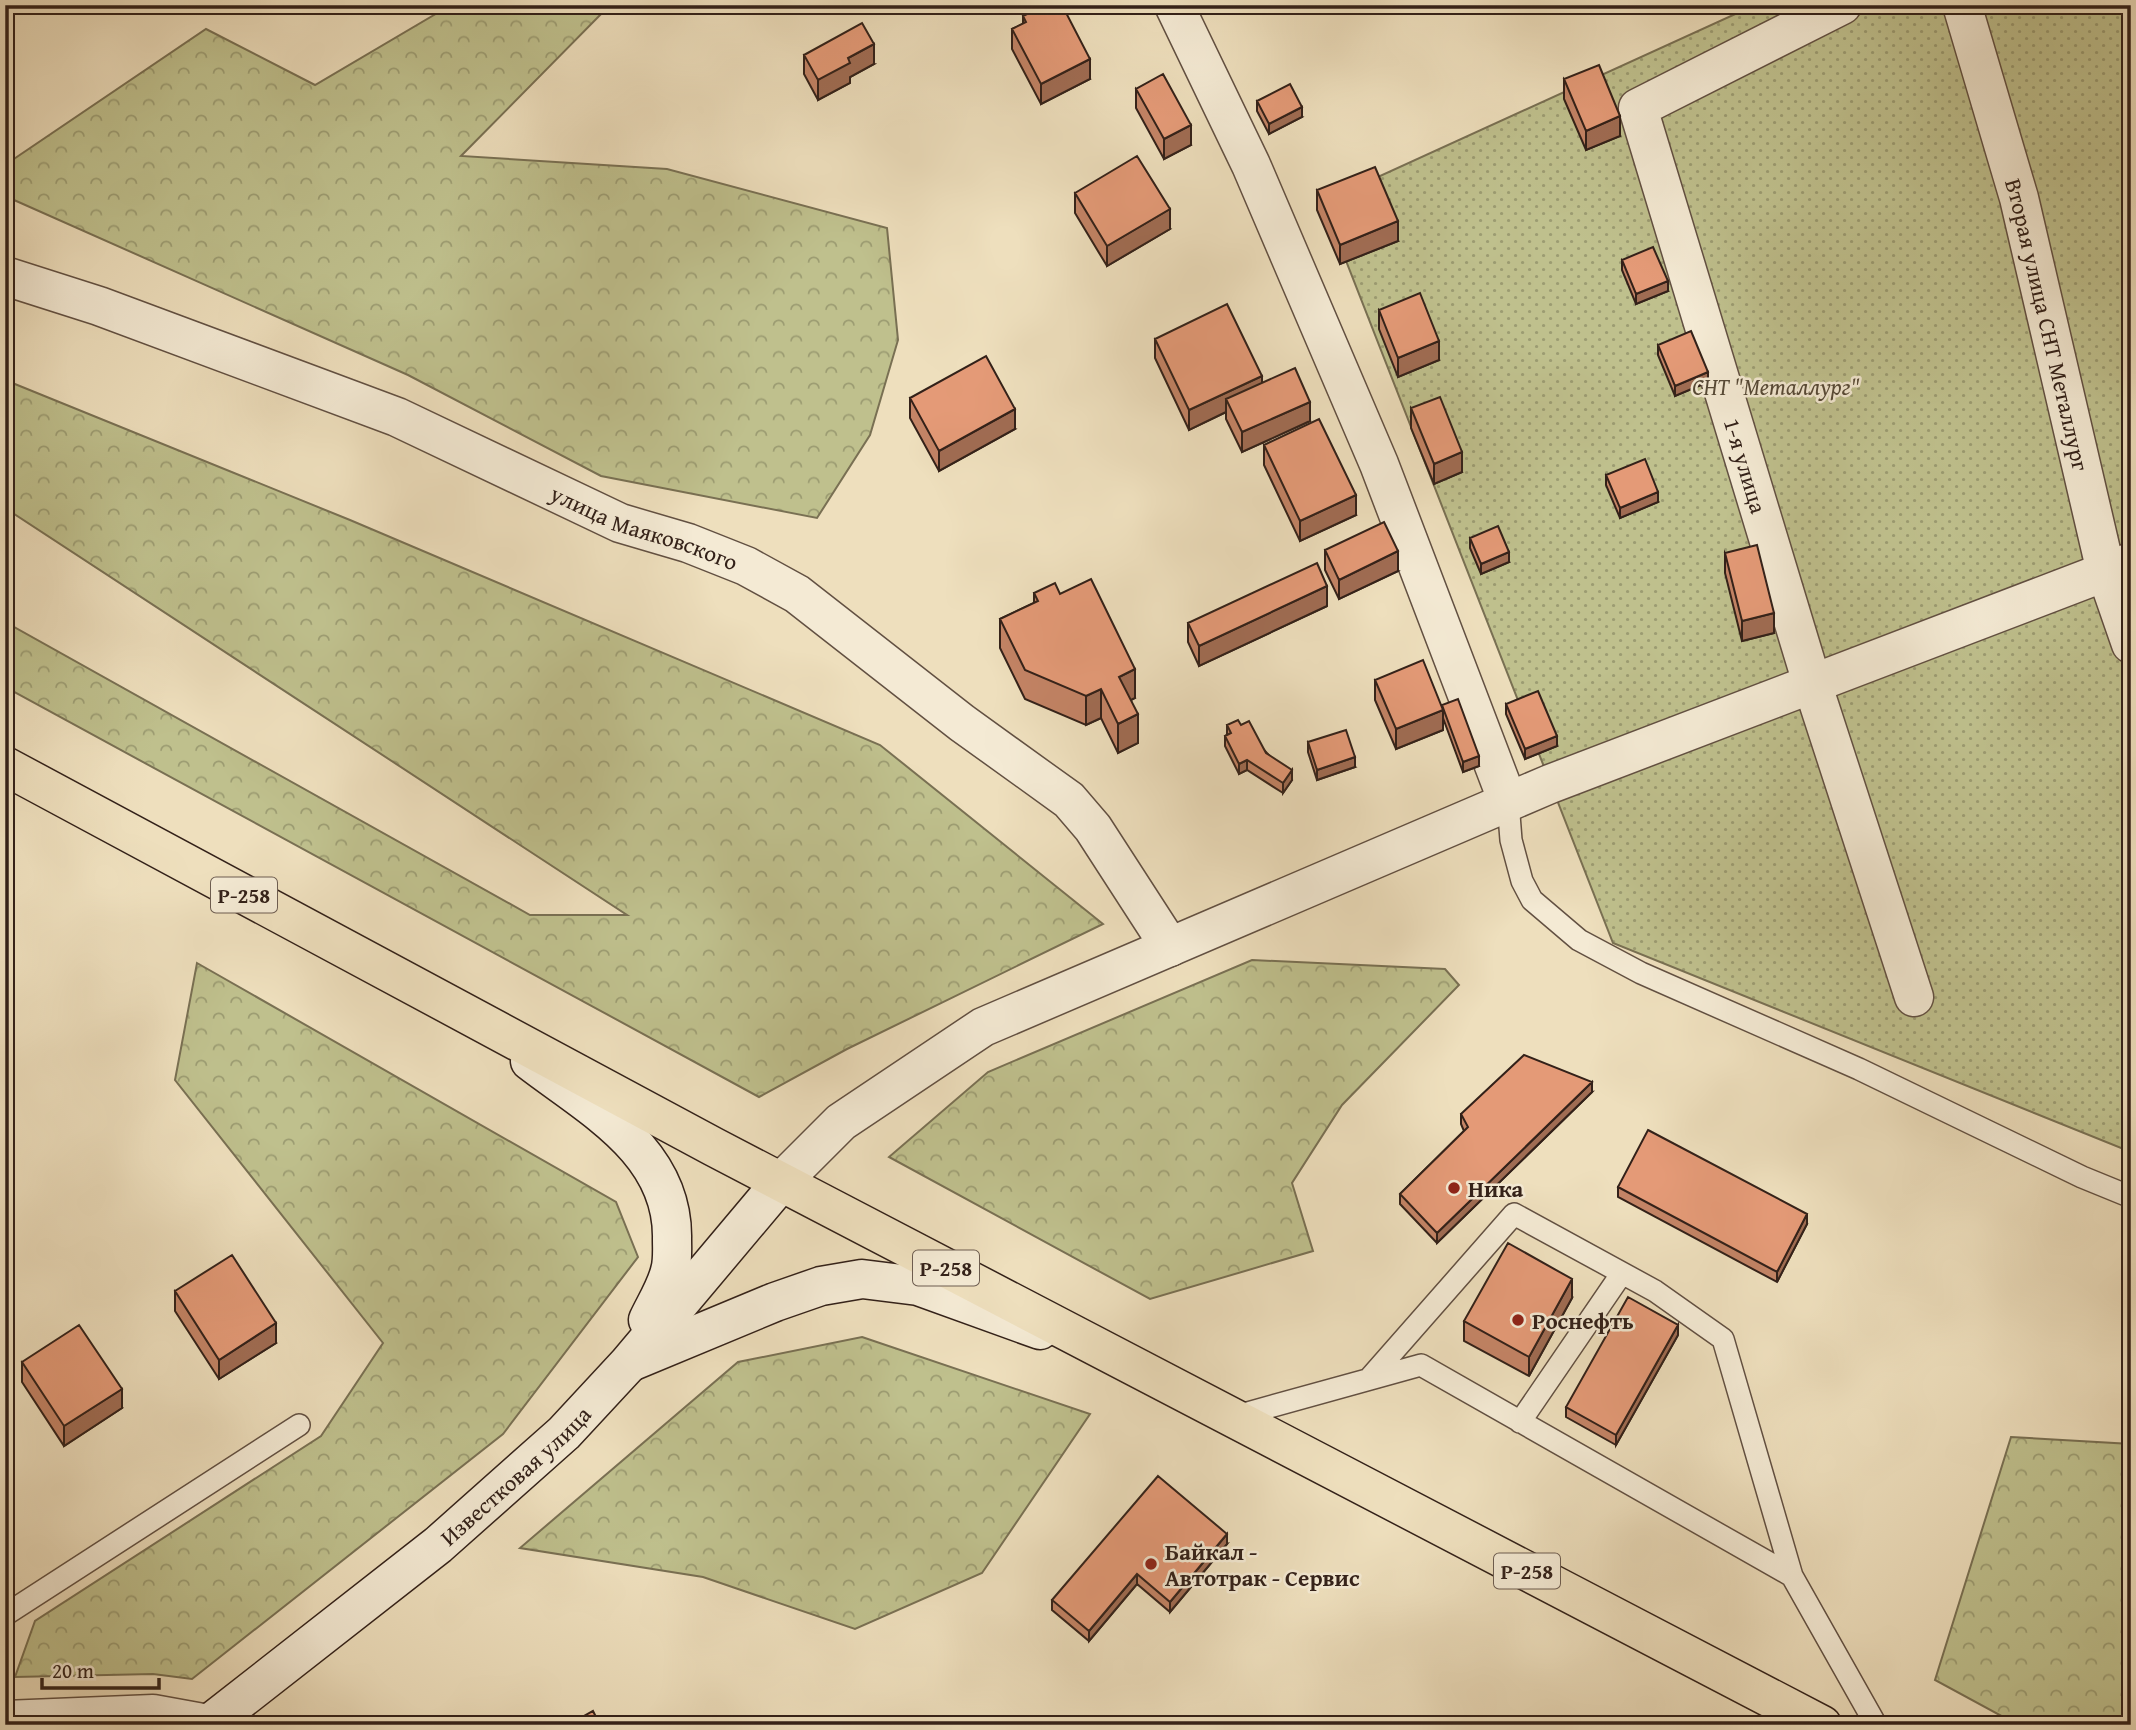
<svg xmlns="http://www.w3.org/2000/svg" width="2136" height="1730" font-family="'Gentium Book Plus',serif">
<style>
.green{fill:url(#green-dots);stroke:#797053;stroke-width:2}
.forest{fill:url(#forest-crowns);stroke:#797053;stroke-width:2}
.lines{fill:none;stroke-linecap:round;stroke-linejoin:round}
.service-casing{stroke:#625042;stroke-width:24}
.minor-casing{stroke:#625042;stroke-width:41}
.secondary-casing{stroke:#332119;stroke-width:41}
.primary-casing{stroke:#332119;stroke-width:41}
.service{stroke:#f4ead4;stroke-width:21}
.minor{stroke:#f4ead4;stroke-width:38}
.secondary{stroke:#f4ead4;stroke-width:38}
.primary{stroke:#eedfbd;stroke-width:38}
.wall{fill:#c48466;stroke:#332119;stroke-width:2}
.shaded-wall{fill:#a06c53;stroke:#332119;stroke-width:2}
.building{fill:#e49a77;stroke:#332119;stroke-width:2}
.poi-dot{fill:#8f2418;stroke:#f4ead4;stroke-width:2.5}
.labels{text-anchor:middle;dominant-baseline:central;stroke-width:5;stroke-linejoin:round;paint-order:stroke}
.shield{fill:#f4ead4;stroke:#6d5d51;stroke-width:2}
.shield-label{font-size:21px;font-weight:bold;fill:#332119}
.street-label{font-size:23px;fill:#332119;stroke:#f4ead4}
.park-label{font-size:23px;font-style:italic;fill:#564936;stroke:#f4ead4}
.poi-label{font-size:23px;font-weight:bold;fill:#332119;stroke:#f4ead4;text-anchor:start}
</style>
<defs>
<pattern id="green-dots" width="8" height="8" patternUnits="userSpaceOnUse" patternTransform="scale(1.75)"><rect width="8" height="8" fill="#bfc08d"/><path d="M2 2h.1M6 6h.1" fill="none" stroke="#9c9c72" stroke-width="1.8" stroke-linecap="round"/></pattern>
<pattern id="forest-crowns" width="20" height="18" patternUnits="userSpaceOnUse" patternTransform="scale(1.75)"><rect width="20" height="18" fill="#bfc08d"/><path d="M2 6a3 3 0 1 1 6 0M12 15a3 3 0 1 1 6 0" fill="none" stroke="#9c9c72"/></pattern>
</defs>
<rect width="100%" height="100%" fill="#eedfbd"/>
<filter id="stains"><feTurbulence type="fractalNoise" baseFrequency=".00286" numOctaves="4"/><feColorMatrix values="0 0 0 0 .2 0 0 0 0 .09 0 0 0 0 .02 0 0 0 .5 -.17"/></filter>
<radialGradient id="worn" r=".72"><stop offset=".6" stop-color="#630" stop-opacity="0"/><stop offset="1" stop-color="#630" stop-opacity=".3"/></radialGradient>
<path class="green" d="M1755,5H2131V1152L1613,943L1323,202Z"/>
<path class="forest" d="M451,5H610L461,156L667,169L887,228L898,340L870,435L817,518L601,476L408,375L5,196V165L206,29L315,85Z
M5,380L350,520L880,745L1103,924L847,1049L759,1097L5,687V622L530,915H627L5,508Z
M1252,960L1445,969L1459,985L1342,1105L1292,1183L1313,1251L1150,1299L889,1157L988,1072Z
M197,963L616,1202L638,1257L503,1434L192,1679L153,1674L15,1677L35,1621L321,1436L383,1343L175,1080Z
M862,1337L1090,1414L982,1573L855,1629L703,1577L520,1548L738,1362Z
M2011,1437L2131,1444V1725H2018L1935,1680Z"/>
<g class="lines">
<defs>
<path id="service" d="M1508,802L1511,840L1522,881L1532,900L1579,940L1641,973L1859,1069L2082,1177L2131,1197
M1369,1379L1514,1214L1655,1291L1723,1339L1792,1576
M1233,1417L1421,1365L1792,1576L1876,1725
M1520,1422L1622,1273
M5,1615L299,1425"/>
<g id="minor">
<path d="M1174,5L1251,165L1379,464L1508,802"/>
<path id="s1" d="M1842,5L1638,108L1812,683L1914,997"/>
<path id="s2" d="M1962,5L2019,198L2106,572L2131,644"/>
<path id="s3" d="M5,276L99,306L397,417L620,523L688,543L746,566L797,594L962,723L1069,800L1093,828L1170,947"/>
<path d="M781,1182L841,1122L983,1027L1550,784L2131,562"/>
<path d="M5,1720L153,1714L208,1724"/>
</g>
<g id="secondary">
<path d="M530,1061C591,1108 674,1151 672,1239C672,1249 673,1261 670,1271C666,1288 655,1305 648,1320"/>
<path d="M633,1361L775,1302L821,1286L862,1279L918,1286L1040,1330"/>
<path id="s4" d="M208,1725L438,1545L564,1433L628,1364L781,1182"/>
</g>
<path id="primary" d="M5,766L714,1147L1822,1725"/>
</defs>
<use href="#service" class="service-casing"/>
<use href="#minor" class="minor-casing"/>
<use href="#secondary" class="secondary-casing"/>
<use href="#primary" class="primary-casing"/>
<use href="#service" class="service"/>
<use href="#minor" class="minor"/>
<use href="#secondary" class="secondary"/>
<use href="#primary" class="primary"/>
</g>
<path class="wall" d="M1023,16L1090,79L1041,104L1012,49V29L1023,24Z
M804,55L874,64L850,77V83L818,100L804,74Z
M1564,79L1620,136L1586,150L1564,99Z
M1136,89L1191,145L1164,159L1136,108Z
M1257,101L1302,117L1269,134L1257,111Z
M1317,190L1398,241L1340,264L1317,210Z
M1075,193L1170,229L1107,266L1075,213Z
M1622,260L1668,291L1636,304L1622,270Z
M1379,310L1439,360L1398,377L1379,329Z
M1155,339L1262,383L1310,421L1242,452L1226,419V412L1189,430L1155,358Z
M1658,345L1708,382L1675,396L1658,355Z
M910,398L1015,429L939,471L910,418Z
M1411,408L1462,472L1434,484L1411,428Z
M1264,445L1356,515L1300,541L1264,465Z
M1606,475L1658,502L1620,518L1606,485Z
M1470,538L1509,562L1481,574L1470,548Z
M1325,550L1398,571L1339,599L1325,570Z
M1725,553L1774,633L1742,641L1725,573Z
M1034,593L1060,594L1135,698L1131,700L1138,743L1118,753L1101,718L1086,725L1025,699L1000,648V619L1034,603Z
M1327,606L1199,666L1188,642V623Z
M1375,680L1442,707L1479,766L1463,772L1443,718V730L1396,749L1375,700Z
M1506,704L1557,746L1525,759L1506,714Z
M1227,725H1241L1292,780L1283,793L1247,770L1239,774L1225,746V736L1227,735Z
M1308,742L1355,767L1317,780L1308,752Z
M1592,1092L1437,1243L1400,1204V1194L1464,1131L1461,1124V1114Z
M1618,1187L1807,1224L1777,1282L1618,1197Z
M175,1291L276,1343L219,1379L175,1311Z
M1572,1298L1529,1376L1464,1341V1321Z
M1678,1335L1616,1445L1566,1417V1407Z
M22,1362L122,1408L64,1446L22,1382Z
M1227,1544L1170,1612L1137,1584L1089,1641L1052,1610V1600Z"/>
<path class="shaded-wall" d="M874,44V64L850,77V83L818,100V80L848,58Z
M1090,59V79L1041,104V84Z
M1302,107V117L1269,134V124Z
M1620,116V136L1586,150V131Z
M1191,125V145L1164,159V139Z
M1170,209V229L1107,266V246Z
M1398,221V241L1340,264V245Z
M1668,281V291L1636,304V294Z
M1439,341V360L1398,377V358Z
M1708,372V382L1675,396V386Z
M1262,376V395L1226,399V412L1189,430V410Z
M1310,402V421L1242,452V432Z
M1015,409V429L939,471V451Z
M1462,452V472L1434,484V464Z
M1658,492V502L1620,518V508Z
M1356,495V515L1300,541V521Z
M1398,551V571L1339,599V580Z
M1509,552V562L1481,574V564Z
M1327,586V606L1199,666V646Z
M1774,613V633L1742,641V621Z
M1135,669V698L1119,706V677Z
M1101,689V718L1086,725V696Z
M1443,710V730L1396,749V729Z
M1138,714V743L1118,753V724Z
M1557,736V746L1525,759V749Z
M1479,756V766L1463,772V762Z
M1355,757V767L1317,780V770Z
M1247,760V770L1239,774V764Z
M1292,770V780L1283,793V783Z
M1592,1082V1092L1437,1243V1233Z
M1807,1214V1224L1777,1282V1272Z
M1572,1279V1298L1529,1376V1357Z
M276,1323V1343L219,1379V1360Z
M1678,1325V1335L1616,1445V1435Z
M122,1389V1408L64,1446V1426Z
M1227,1534V1544L1170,1612V1602Z
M1137,1574V1584L1089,1641V1631Z"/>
<path class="building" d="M1045,5H1062L1090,59L1041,84L1012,29L1026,22L1023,16Z
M862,23L874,44L848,58L850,63L818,80L804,55Z
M1599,65L1620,116L1586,131L1564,79Z
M1163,74L1191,125L1164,139L1136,89Z
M1290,84L1302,107L1269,124L1257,101Z
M1137,156L1170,209L1107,246L1075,193Z
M1375,167L1398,221L1340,245L1317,190Z
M1653,247L1668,281L1636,294L1622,260Z
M1420,293L1439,341L1398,358L1379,310Z
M1227,304L1262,376L1189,410L1155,339Z
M1691,331L1708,372L1675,386L1658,345Z
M986,356L1015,409L939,451L910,398Z
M1295,368L1310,402L1242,432L1226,399Z
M1440,397L1462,452L1434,464L1411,408Z
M1319,419L1356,495L1300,521L1264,445Z
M1645,459L1658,492L1620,508L1606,475Z
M1384,522L1398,551L1339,580L1325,550Z
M1498,526L1509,552L1481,564L1470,538Z
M1757,545L1774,613L1742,621L1725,553Z
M1317,563L1327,586L1199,646L1188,623Z
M1091,579L1135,669L1119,677L1138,714L1118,724L1101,689L1086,696L1025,670L1000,619L1038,601L1034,593L1055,583L1060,594Z
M1423,660L1443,710L1396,729L1375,680Z
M1538,691L1557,736L1525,749L1506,704Z
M1458,699L1479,756L1463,762L1442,705Z
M1238,720L1241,725L1249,721L1266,753L1292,770L1283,783L1247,760L1239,764L1225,736L1231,733L1227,725Z
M1346,730L1355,757L1317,770L1308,742Z
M1524,1055L1592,1082L1437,1233L1400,1194L1468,1127L1461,1114Z
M1648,1130L1807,1214L1777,1272L1618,1187Z
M1508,1243L1572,1279L1529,1357L1464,1321Z
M232,1255L276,1323L219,1360L175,1291Z
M1628,1297L1678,1325L1616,1435L1566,1407Z
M79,1325L122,1389L64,1426L22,1362Z
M1158,1476L1227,1534L1170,1602L1137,1574L1089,1631L1052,1600Z
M593,1711L600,1725H568Z"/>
<g class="poi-dot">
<circle cx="1454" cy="1188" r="7"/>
<circle cx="1518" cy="1320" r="7"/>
<circle cx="1151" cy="1564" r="7"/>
</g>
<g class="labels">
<g class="shield">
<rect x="211" y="877.5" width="66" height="35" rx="5"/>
<rect x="913" y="1250.5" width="66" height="35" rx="5"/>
<rect x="1494" y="1553.5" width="66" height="35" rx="5"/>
</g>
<g class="shield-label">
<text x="244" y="895">Р-258</text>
<text x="946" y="1268">Р-258</text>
<text x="1527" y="1571">Р-258</text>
</g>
<g class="street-label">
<text stroke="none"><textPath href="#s2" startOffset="331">Вторая улица СНТ Металлург</textPath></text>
<text stroke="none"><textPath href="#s1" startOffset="602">1-я улица</textPath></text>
<text stroke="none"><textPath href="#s3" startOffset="688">улица Маяковского</textPath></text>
<text stroke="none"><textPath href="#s4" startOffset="396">Известковая улица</textPath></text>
</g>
<g class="park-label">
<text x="1776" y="386">СНТ "Металлург"</text>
</g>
<g class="poi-label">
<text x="1468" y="1188">Ника</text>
<text x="1532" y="1320">Роснефть</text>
<text x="1165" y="1551">Байкал -<tspan x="1165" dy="26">Автотрак - Сервис</tspan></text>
</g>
</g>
<rect width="2136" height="1730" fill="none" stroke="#eedfbd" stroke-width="28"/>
<rect x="7" y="7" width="2122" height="1716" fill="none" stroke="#332119" stroke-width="3.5"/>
<rect x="14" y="14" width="2108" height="1702" fill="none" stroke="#332119" stroke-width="2"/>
<path d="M42 1678v10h117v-10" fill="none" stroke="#332119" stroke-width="3.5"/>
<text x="52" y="1678" font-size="21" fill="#332119" stroke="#f4ead4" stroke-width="5" paint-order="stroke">20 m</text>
<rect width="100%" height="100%" filter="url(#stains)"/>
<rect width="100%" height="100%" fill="url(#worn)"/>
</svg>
